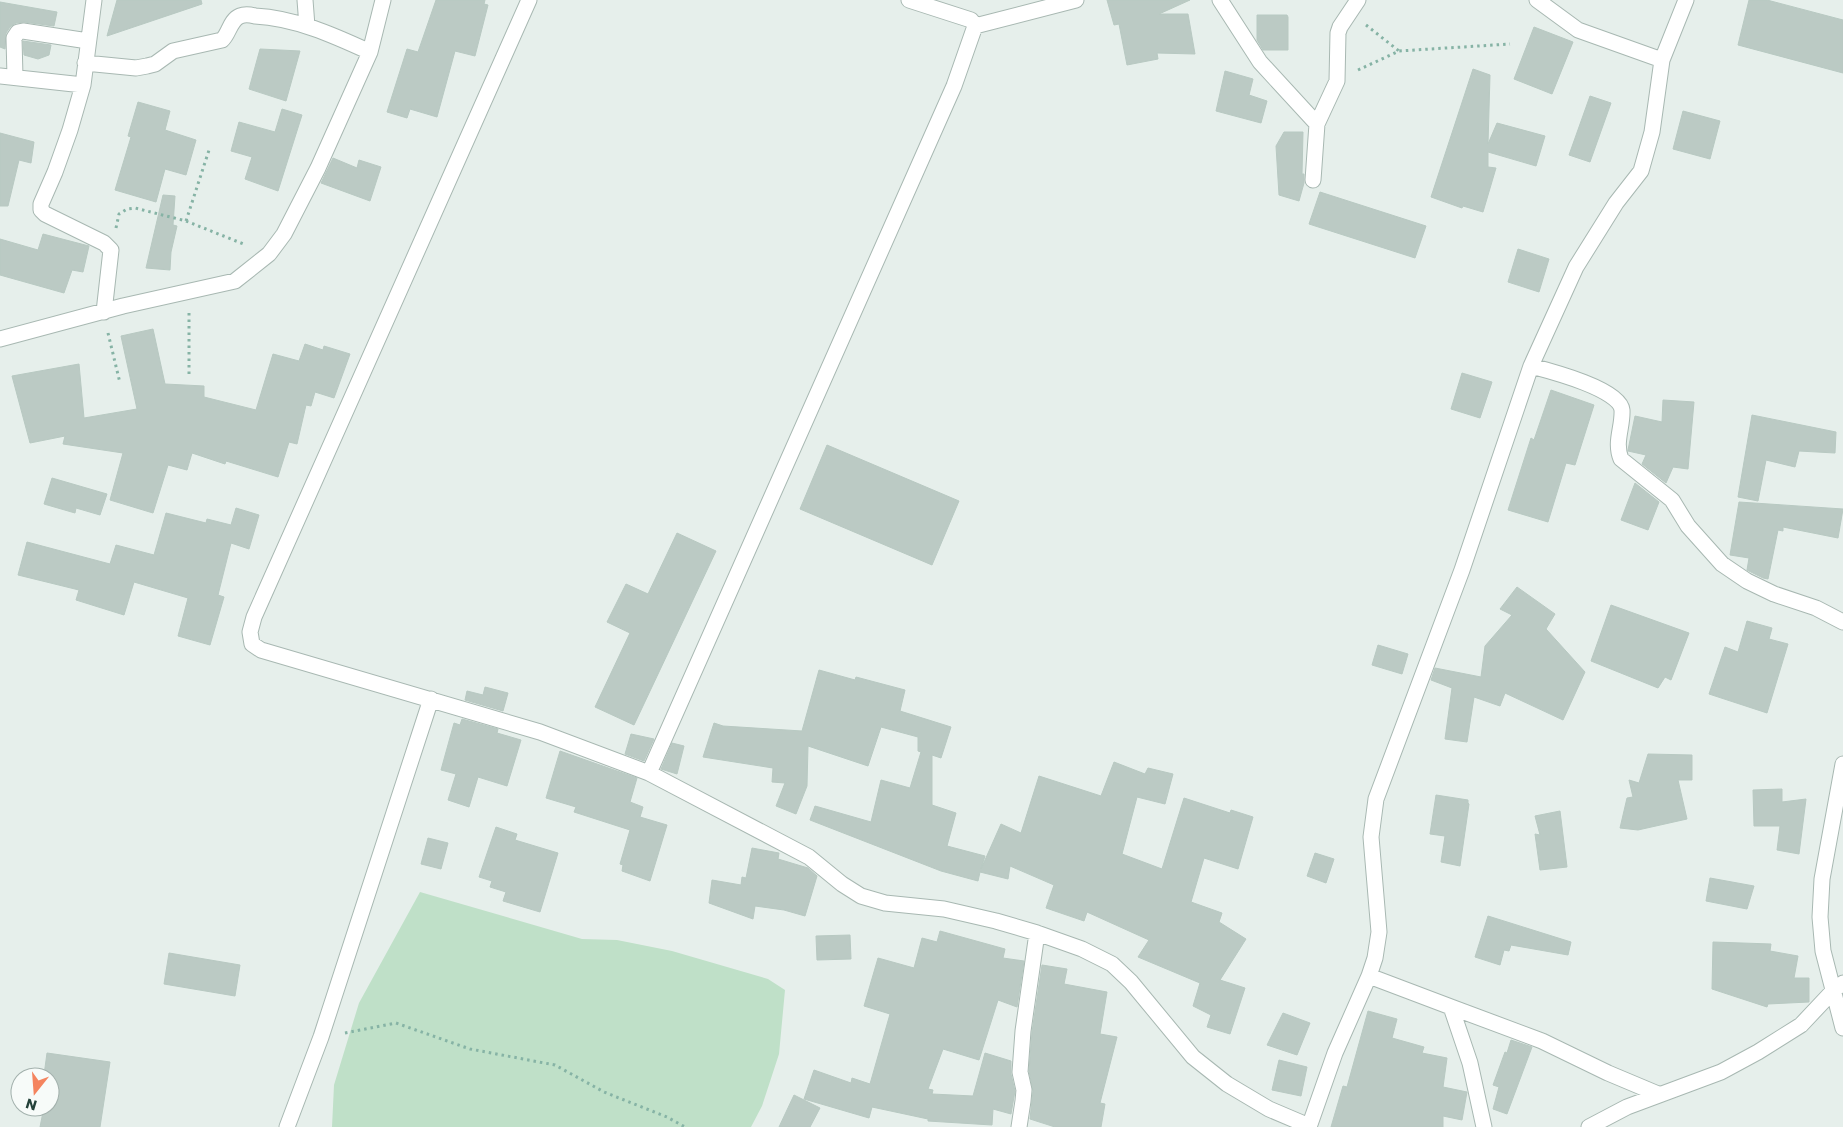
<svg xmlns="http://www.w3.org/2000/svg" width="1843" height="1127" font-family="Poppins,sans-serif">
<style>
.green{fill:#bfe0c8}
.building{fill:#bbcac4;stroke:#b8c9c2}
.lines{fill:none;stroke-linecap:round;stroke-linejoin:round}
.minor-casing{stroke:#a8b8b2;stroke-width:17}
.path{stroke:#86b3a5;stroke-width:3;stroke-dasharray:2.5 4;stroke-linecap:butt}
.minor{stroke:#fff;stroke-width:15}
</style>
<rect width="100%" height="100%" fill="#e6efeb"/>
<path class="green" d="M420,892L582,939L617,940L672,951L768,979L785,990L779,1054L762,1106L751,1127H332L334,1085L359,1003Z"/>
<path class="building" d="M117,0H201L202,4L107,36Z
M436,0H485L484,4L488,5L475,56L455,51L437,117L410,109L407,118L387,112L407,49L418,52Z
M1107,0H1190L1159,14H1188L1195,54L1157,53L1158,59L1127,65L1119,24L1114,25Z
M1749,0H1767L1843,20V73L1738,45Z
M0,2L57,12L54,26L24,22L16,23L10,27L6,33L5,49L0,47Z
M1257,15H1287L1288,17V50H1263L1257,40Z
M1534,27L1573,42L1552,94L1514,79Z
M23,41L51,45L49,55L38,59L24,55Z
M260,49L300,51L286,101L249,89Z
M1473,69L1490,75L1488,144L1497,123L1545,136L1536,166L1488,152V167L1496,168L1483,212L1463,206L1462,208L1431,197Z
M1225,71L1253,79L1249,95L1267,101L1261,123L1216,111Z
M1590,96L1611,103L1590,162L1569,155Z
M138,102L170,111L165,130L196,140L186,175L165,169L156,202L115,190L131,137L128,136Z
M282,109L302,115L278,191L245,179L252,157L231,151L239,122L275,132Z
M1683,111L1720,121L1710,159L1673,149Z
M1284,132H1303L1302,174H1304V183L1299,201L1279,195L1276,146Z
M0,133L34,142L31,163L19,160L8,206H0Z
M333,158L357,168L359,160L381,167L370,201L321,183Z
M1320,192L1426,226L1415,258L1309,224Z
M163,195L175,196L173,225L177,226L171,252L170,270L146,268Z
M43,234L89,246L83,272L72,270L64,293L0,275V239L38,250Z
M1518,249L1549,259L1539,292L1508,282Z
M153,329L165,384L204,386V397L256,410L273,354L299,361L305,344L323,350L324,346L350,354L334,398L315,392L311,406L306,405L297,444L289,442L278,477L226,461L225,464L192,453L187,470L168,465L153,513L110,500L123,453L63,444L65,436L30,443L12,376L79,364L84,418L137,409L121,336Z
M1462,373L1492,382L1480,418L1451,409Z
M1551,390L1594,405L1575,465L1566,463L1548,522L1508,510L1531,438L1534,440Z
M1663,400L1694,402L1688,469L1673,467L1666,483L1642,464L1646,455L1628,451V450L1635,416L1662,422Z
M1752,415L1836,432L1835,453L1799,451L1795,467L1766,460L1758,501L1738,497Z
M827,445L959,501L932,565L800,509Z
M52,478L107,494L100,515L76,508L75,513L44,504Z
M1635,483L1659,502L1648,530L1621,520Z
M1739,502L1843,509L1838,538L1783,527V531L1778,530L1768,579L1763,578L1747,570L1749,558L1730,555Z
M236,508L259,515L249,549L231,543L218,595L224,597L210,645L178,636L188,598L134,582L124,615L76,600L79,590L18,575L27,542L110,564L116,545L154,555L166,513L206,523L207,519L231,525Z
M677,533L716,551L634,725L595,707L630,633L607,622L626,584L648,594Z
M1517,587L1555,614L1546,629L1585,672L1563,720L1505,693L1500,706L1474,697L1467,742L1445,739L1452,688L1431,680L1435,668L1481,677L1485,646L1512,615L1500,609Z
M1611,605L1689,633L1671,680L1665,677L1658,688L1591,661Z
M1747,621L1772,628L1769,639L1788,644L1767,713L1709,694L1725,647L1738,652Z
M1378,645L1408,654L1402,674L1372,665Z
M819,670L855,680L856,677L905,690L900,711L951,727L941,758L932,755V805L956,813L947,846L985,856L981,869L1001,824L1021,833L1039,776L1101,796L1114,762L1145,774L1148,768L1173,774L1165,804L1137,797L1122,854L1162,869L1184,798L1230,813L1231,810L1253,817L1238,869L1204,858L1191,902L1222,913L1219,922L1246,939L1220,980L1245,988L1230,1034L1207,1027L1211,1015L1193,1006L1200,983L1138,957L1149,940L1087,912L1084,921L1046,908L1054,885L1010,866L1008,879L980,872L978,881L941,871L810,820L815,806L871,822L881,780L910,788L921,752L918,751V737L881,727L868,766L808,746L807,786L796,814L776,806L785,783L772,782L773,768L703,757L714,723L723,726L802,731Z
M485,687L508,693L503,711L465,700L467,691L483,695Z
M462,719L498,729L497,733L521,740L507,786L478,777L469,807L448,800L456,774L441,770L454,723L460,725Z
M631,734L654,739L644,761L625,754Z
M672,743L684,746L677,774L661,769Z
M560,751L637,778L630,802L643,807L640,817L667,825L650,881L622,871L623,865L620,864L630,830L574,812L576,807L546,798Z
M1648,754L1692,755V780H1678L1687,819L1638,830L1620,828L1627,798L1633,797L1629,780L1639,783Z
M1782,789V802L1806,799L1799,854L1777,850L1780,826H1754L1753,790Z
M1436,795L1468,800V803L1469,804L1460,866L1441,862L1445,836L1430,834Z
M1560,811L1567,867L1540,870L1535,834L1540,835L1535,816Z
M496,827L517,834L515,840L558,853L540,912L503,901L506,892L490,887L492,881L479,877Z
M428,838L448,843L441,869L421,864Z
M752,848L779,853L778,859L808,868L817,876L805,916L784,910L755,906L753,919L709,903L712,880L741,885L742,877L746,878Z
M1315,853L1334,859L1326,883L1307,876Z
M1710,878L1754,886L1747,909L1706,901Z
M1488,916L1571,942L1568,955L1511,945L1509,951L1504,950L1500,965L1475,957Z
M940,931L1005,949L1003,958L1024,961L1017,1007L998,1000L979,1060L943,1049L928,1089L933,1090L932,1094L973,1096L985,1053L1011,1061V1074L1015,1091L1011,1114L993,1109L992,1125L928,1121V1119L872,1107L869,1118L804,1099L814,1070L851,1083L852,1078L870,1084L890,1014L864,1006L878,958L914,968L922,938L937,942Z
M850,935L851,959L817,960L816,936Z
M1713,942L1771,944L1770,951L1798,956L1794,978H1809V1002L1768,1004L1767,1007L1712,989Z
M169,953L240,965L235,996L164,984Z
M1042,965L1067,969L1064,984L1107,992L1100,1034L1117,1037L1100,1103L1105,1104L1101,1127H1055L1030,1119L1033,1091L1029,1071L1032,1032Z
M1368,1011L1397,1019L1392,1038L1424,1047L1422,1053L1447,1058L1443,1087L1467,1092L1462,1120L1443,1116V1127H1331L1343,1086L1347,1087Z
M1283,1013L1310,1023L1297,1055L1267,1045Z
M1511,1040L1532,1047L1507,1114L1493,1109L1499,1087L1493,1085L1505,1052L1507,1053Z
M47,1053L110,1062L100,1127H40L44,1107H50V1077L44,1075Z
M1279,1060L1307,1067L1301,1096L1272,1090Z
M794,1095L820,1108L810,1127H779Z"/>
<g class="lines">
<defs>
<path id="minor" d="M94,0L83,85L70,130L55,172L41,204V210L45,214L104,243L111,250L104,312
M305,0L307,26
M529,0L254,617L250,632L252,644L261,650L540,732L649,773L809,857L842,884L861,896L885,903L944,909L996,921L1037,933L1082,949L1112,964L1131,982L1193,1057L1227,1084L1269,1109L1309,1126
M909,0L971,20L975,26
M1220,0L1260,62L1317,124L1313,180
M1537,0L1578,30L1662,60
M85,63L136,68L147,66L155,64L173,51L222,40C229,34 230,20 240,16C245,14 251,15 255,16C295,18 333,35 370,52
M0,76L83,85
M15,77L14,38L18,32L23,31L88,41
M1317,124L1337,81L1338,33L1340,27L1358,0
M0,339L123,306L235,281L269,254L284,234L318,168L370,52L383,0
M1531,366C1550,371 1620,389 1622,410C1623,427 1614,442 1621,459L1672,500L1688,526L1722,564L1747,581L1774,594L1816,608L1843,622
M1843,764L1822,879L1820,917L1823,951L1843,1028
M649,773L954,86L975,26L1076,0
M1369,976L1451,1007
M287,1127L321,1037L431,699
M1019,1127L1023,1101L1024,1090L1020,1072L1023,1031L1037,933
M1309,1127L1335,1053L1369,976L1375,958L1379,932L1371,837L1376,799L1462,570L1531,366L1576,267L1616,203L1641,171L1652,132L1662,60L1686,0
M1484,1127L1470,1063L1451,1007L1542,1041L1608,1073L1658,1094
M1589,1127L1627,1107L1721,1072L1758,1052L1801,1025L1833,991L1843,983"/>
</defs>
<use href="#minor" class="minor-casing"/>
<path class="path" d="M1366,25L1399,51
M1358,70L1399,51L1510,44
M186,221L210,147
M116,228L119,214L127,209L135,208L186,221L246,245
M108,333L120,383
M189,374V312
M345,1033L396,1023L470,1049L555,1065L604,1092L667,1117L685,1127"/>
<use href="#minor" class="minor"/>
</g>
<g transform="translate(35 1092) rotate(197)"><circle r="24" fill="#f7fbf9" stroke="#a3b1ad"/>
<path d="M0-4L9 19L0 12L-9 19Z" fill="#f4845f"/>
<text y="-8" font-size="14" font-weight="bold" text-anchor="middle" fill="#24423a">N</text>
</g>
</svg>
